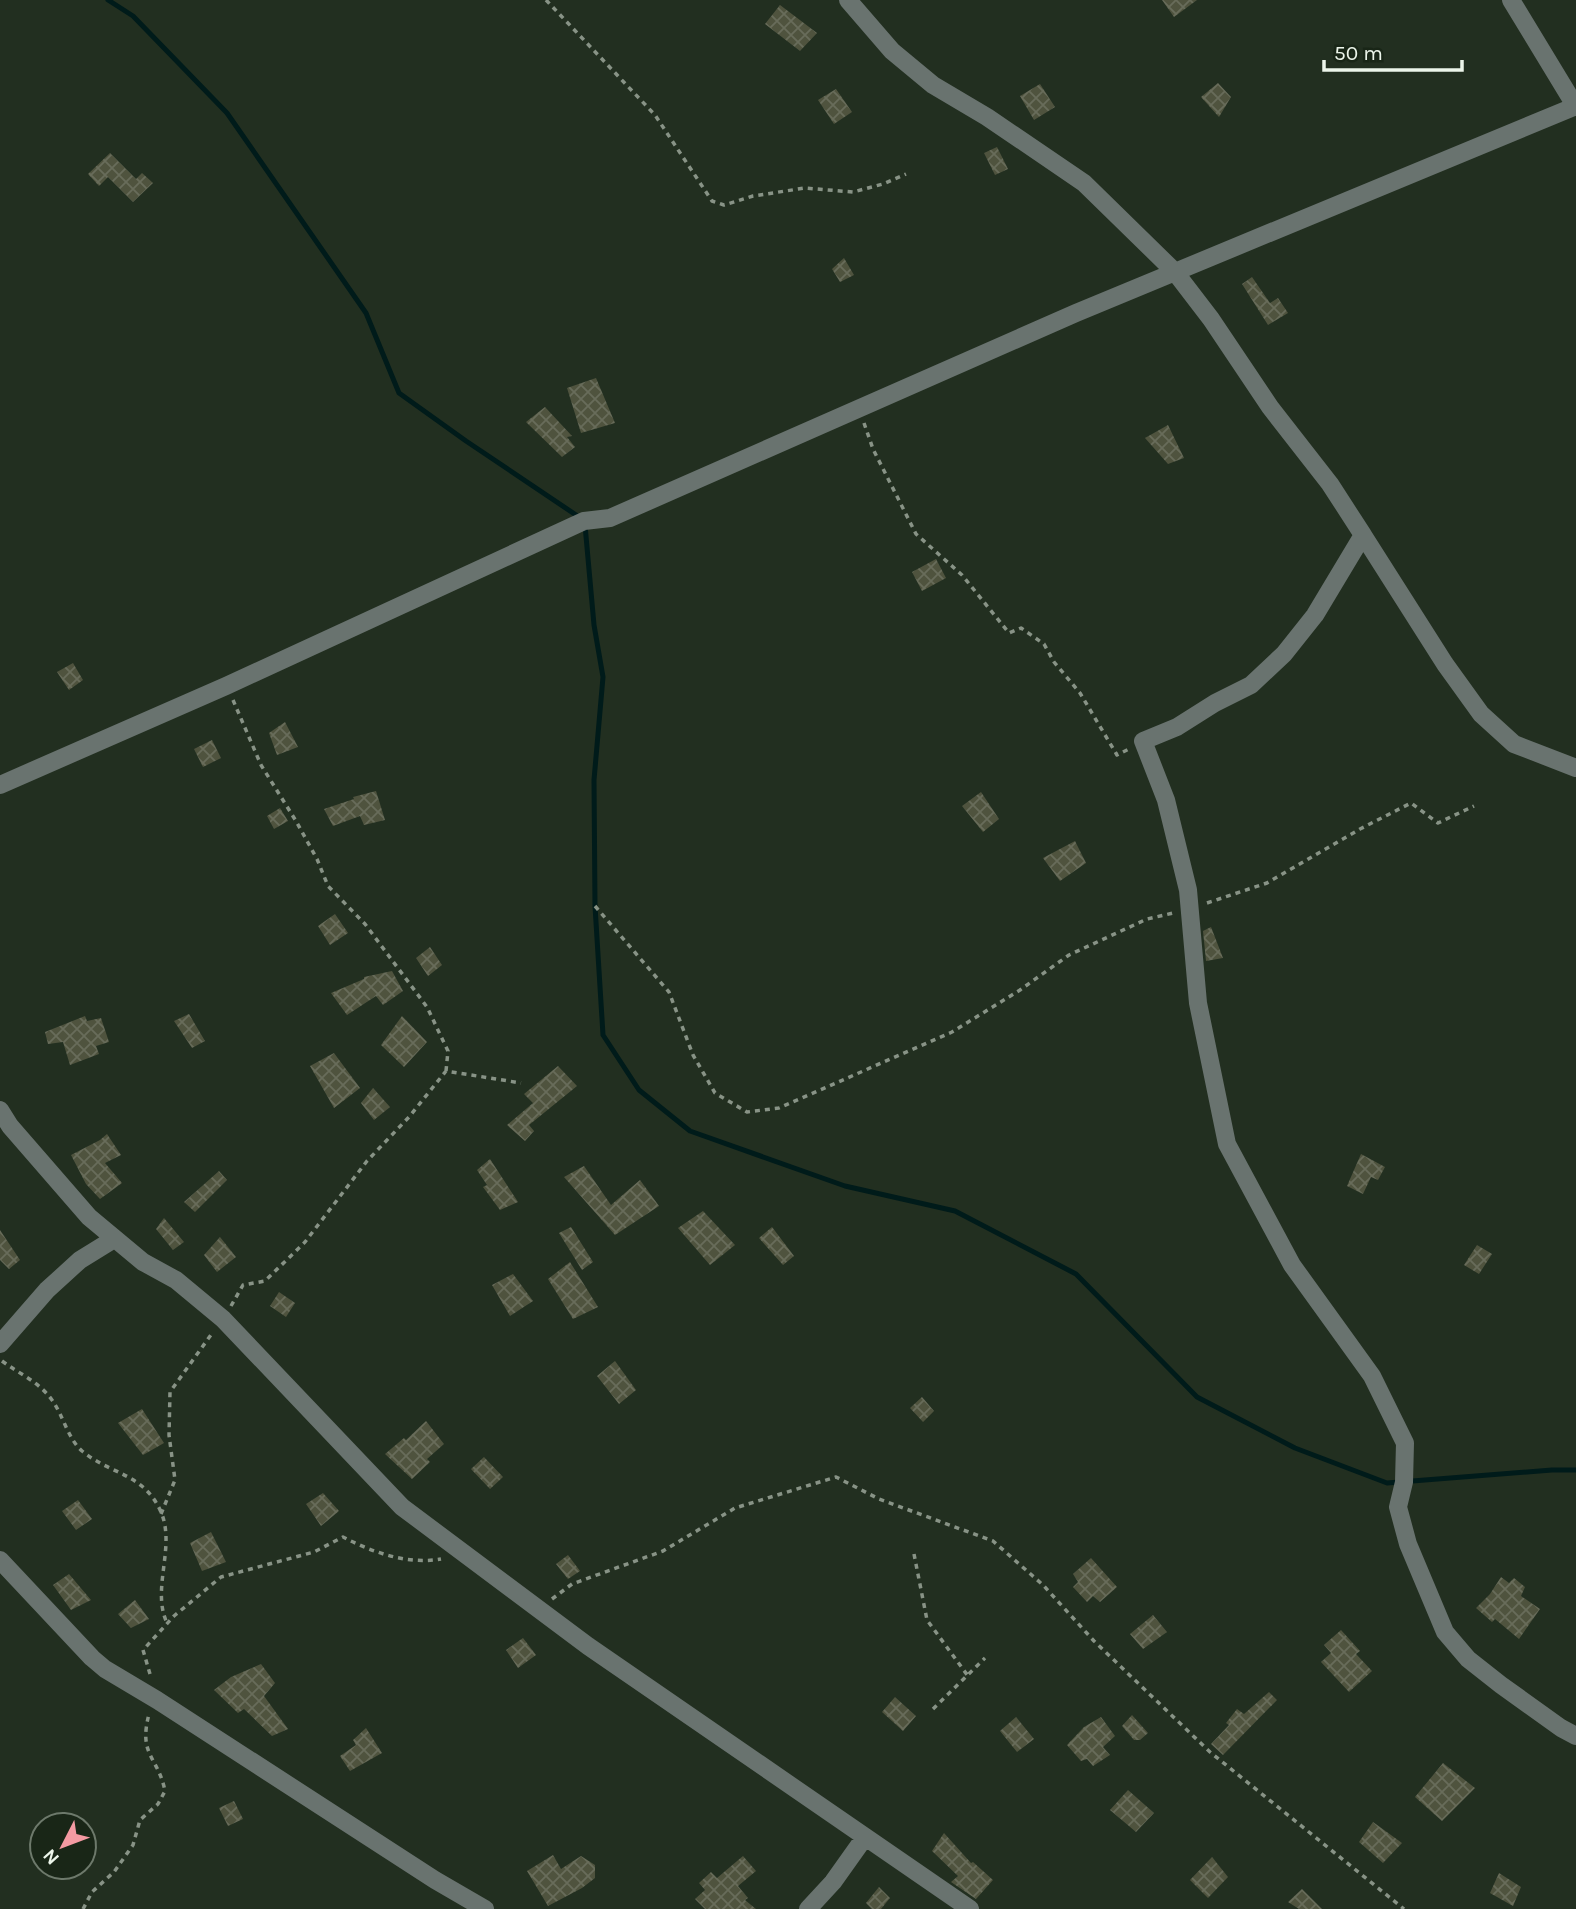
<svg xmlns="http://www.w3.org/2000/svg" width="1576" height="1909" font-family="Karla,sans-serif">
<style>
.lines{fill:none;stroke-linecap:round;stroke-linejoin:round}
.stream{stroke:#001b1a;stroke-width:5}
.building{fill:url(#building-cross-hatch)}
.path{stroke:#889386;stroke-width:3.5;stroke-dasharray:5 5;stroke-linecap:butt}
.street{stroke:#69736f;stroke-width:18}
</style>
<defs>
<pattern id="building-cross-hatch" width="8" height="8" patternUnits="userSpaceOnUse" patternTransform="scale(1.75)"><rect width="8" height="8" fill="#4f533e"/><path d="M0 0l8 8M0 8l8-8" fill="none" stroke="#686c5a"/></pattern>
</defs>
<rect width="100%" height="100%" fill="#222f20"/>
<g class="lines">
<path class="stream" d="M108,0L133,16L227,113L366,313L399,393L466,441L579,517
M585,525L594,625L603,677L594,780L595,906L603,1035L639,1090L690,1131L845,1186L955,1211L1076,1274L1197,1397L1295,1448L1387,1483L1552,1470H1576"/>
</g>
<path class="building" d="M1162,0H1197L1174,17Z
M780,5L817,33L800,51L765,24Z
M1218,83L1231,97L1219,117L1201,97Z
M1040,84L1055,107L1034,120L1020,96Z
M836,89L852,112L834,124L818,100Z
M997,147L1008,169L995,175L984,153Z
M110,153L136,179L142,173L153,183L133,202L108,177L99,186L88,174Z
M844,258L854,275L840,282L832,269Z
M1252,277L1270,303L1278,298L1288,313L1268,325L1242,284Z
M596,378L615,423L581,433L567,388Z
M545,407L572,436L567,437L575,447L562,457L526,422Z
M1168,425L1184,458L1168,464L1145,438Z
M936,559L946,578L922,591L912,572Z
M73,663L83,680L69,690L57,672Z
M285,722L298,747L277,755L269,733Z
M212,740L221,758L203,767L194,749Z
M376,791L385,820L364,825L360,816L333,826L324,809L354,799L353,797Z
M981,792L999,819L983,832L962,806Z
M280,808L288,821L274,829L267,816Z
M1075,841L1086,863L1060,881L1043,858Z
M335,914L348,933L330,945L318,926Z
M1211,927L1223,958L1206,961L1203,931Z
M430,947L442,965L428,976L416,958Z
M392,971L403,991L383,1005L376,996L347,1015L331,993L364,979V977Z
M189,1014L205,1041L192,1048L174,1021Z
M85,1016L87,1021L101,1018L109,1042L96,1046L99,1054L70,1065L63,1042L48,1044L45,1032Z
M402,1016L427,1042L404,1067L381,1045Z
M334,1053L360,1088L334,1108L310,1066Z
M558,1066L577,1086L529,1125L534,1131L525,1141L507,1125L533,1103L524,1094Z
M373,1088L390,1107L374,1120L361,1103Z
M107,1134L121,1155L105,1163L122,1183L100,1199L86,1184L71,1155L100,1140Z
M1361,1154L1385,1167L1378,1180L1371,1177L1363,1194L1347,1186Z
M490,1159L518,1202L500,1210L483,1187L487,1185L477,1170Z
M584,1166L611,1205L640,1180L659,1206L615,1235L564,1177Z
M219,1171L227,1180L195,1212L184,1202Z
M703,1211L735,1245L710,1265L678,1228Z
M164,1218L184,1242L173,1250L156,1229Z
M571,1227L593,1262L582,1270L559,1233Z
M772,1227L794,1256L783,1265L759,1238Z
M0,1230L20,1260L9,1269L0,1260Z
M220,1237L236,1257L217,1272L204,1255Z
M1477,1245L1492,1254L1479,1274L1464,1265Z
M570,1262L598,1307L573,1319L548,1279Z
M513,1274L533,1301L510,1316L492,1285Z
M279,1292L295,1303L286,1317L270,1306Z
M615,1361L636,1390L619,1404L597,1376Z
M922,1397L934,1411L923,1422L910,1408Z
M142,1409L164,1443L143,1455L118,1423Z
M426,1421L444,1444L427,1459L430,1462L412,1479L385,1454L404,1438L406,1440Z
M484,1457L503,1477L490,1489L471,1469Z
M323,1493L339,1511L321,1526L306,1504Z
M78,1500L92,1519L76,1530L62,1511Z
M211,1532L226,1562L202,1571L190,1543Z
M568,1555L580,1571L568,1579L556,1564Z
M1091,1558L1117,1587L1100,1602L1093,1596L1087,1602L1073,1587L1078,1582L1073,1574Z
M69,1574L91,1600L71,1610L53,1585Z
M1501,1577L1509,1583L1514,1578L1525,1587L1521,1596L1540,1609L1519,1639L1495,1619L1492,1622L1476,1608L1490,1594Z
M135,1600L149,1619L131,1628L118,1614Z
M1153,1615L1167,1632L1143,1649L1130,1634Z
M1341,1630L1360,1651L1356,1654L1372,1671L1349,1692L1321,1662L1331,1653L1324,1645Z
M523,1638L536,1655L518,1668L506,1650Z
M261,1664L275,1683L264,1696L288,1729L272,1736L244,1709L238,1713L214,1690L231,1677Z
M1269,1692L1277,1700L1223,1755L1211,1744L1229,1725L1226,1723L1237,1709L1244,1714Z
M895,1697L916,1716L903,1731L882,1712Z
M1132,1715L1148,1733L1140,1740H1134L1122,1726Z
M1016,1717L1034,1739L1017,1752L1000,1731Z
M1101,1717L1115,1736L1103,1747L1110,1755L1093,1766L1087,1759L1081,1761L1067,1745L1084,1727Z
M366,1728L382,1753L350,1771L340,1756L356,1745L353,1740Z
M1443,1763L1475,1788L1442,1821L1415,1797Z
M1128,1790L1154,1813L1136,1832L1110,1810Z
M234,1801L243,1819L228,1826L219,1808Z
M1373,1822L1402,1843L1383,1863L1359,1842Z
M944,1833L971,1863L973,1862L993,1880L976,1899L951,1882L958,1876L932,1851Z
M553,1855L561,1869L581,1856L595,1865V1878L582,1888L548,1906L527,1871Z
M743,1856L756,1871L738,1886L748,1898L745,1900L756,1909H705L695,1899L705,1890L699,1883L711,1872L717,1878Z
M1212,1857L1228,1877L1208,1898L1190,1880Z
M1499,1873L1521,1887L1513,1906L1490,1893Z
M879,1887L890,1898L881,1909H872L866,1903Z
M1302,1889L1322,1909H1299L1288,1902Z"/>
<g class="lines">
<path class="path" d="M546,0L655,115L712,201L724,205L753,196L805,188L853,192L883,184L906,174
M864,423L873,449L916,534L962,575L1009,633L1021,628L1044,644L1054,662L1080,693L1117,755L1129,749
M233,700L261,765L296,821L317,859L328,886L365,924L427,1007L448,1051L446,1071
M1207,903L1267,883L1360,829L1411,803L1438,823L1474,806
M595,906L669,992L693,1055L715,1093L747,1112L779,1108L952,1032L1020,990L1069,955L1147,919L1173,913
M231,1306L243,1285L265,1281L305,1242L367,1161L409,1117L446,1071L521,1083
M2,1361C21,1375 38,1381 52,1400C63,1415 68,1439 82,1451C111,1475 144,1473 161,1512C176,1547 151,1589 167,1623
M161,1514L175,1480L169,1435L170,1392L213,1332
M914,1554L927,1620L968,1676
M552,1599L572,1584L663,1551L735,1508L836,1477L879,1499L993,1541L1043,1585L1094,1641L1210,1752L1404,1909
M150,1674L143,1650L174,1616L221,1577L314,1552L343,1537C372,1552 407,1565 441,1559
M933,1709L985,1658
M83,1909L92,1892L114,1872L133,1845L140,1820L158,1804L165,1791C158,1756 138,1756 149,1714"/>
<path class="street" d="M848,0L892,51L933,85L987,117L1084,183L1175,272L1211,319L1270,407L1330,484L1363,535L1315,615L1284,654L1251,685L1215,703L1177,727L1143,741L1166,800L1188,890L1198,1003L1227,1144L1292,1265L1372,1376L1405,1443L1404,1482L1398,1507L1408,1544L1445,1632L1468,1659L1501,1685L1561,1728L1576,1736
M1511,0L1576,107
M1363,535L1445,664L1481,714L1514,744L1576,768
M0,785L226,686L584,521L610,518L1076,313L1576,106
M0,1110L10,1126L89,1217L143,1262L176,1280L223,1319L402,1507L588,1646L970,1909
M0,1344L47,1290L80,1260L114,1239
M0,1560L92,1658L105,1669L157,1700L435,1880L485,1909
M808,1909L833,1882L865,1837"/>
</g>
<g transform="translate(63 1846) rotate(228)"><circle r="33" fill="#192617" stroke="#6d796b" stroke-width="2"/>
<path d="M0-5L12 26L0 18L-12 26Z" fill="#f49aa2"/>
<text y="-10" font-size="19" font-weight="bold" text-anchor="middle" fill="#ecf5ea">N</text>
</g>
<path d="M1324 60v10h138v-10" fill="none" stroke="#ecf5ea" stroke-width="3.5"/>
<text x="1334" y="60" font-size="21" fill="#ecf5ea" stroke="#192617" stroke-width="5" paint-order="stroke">50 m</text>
</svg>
